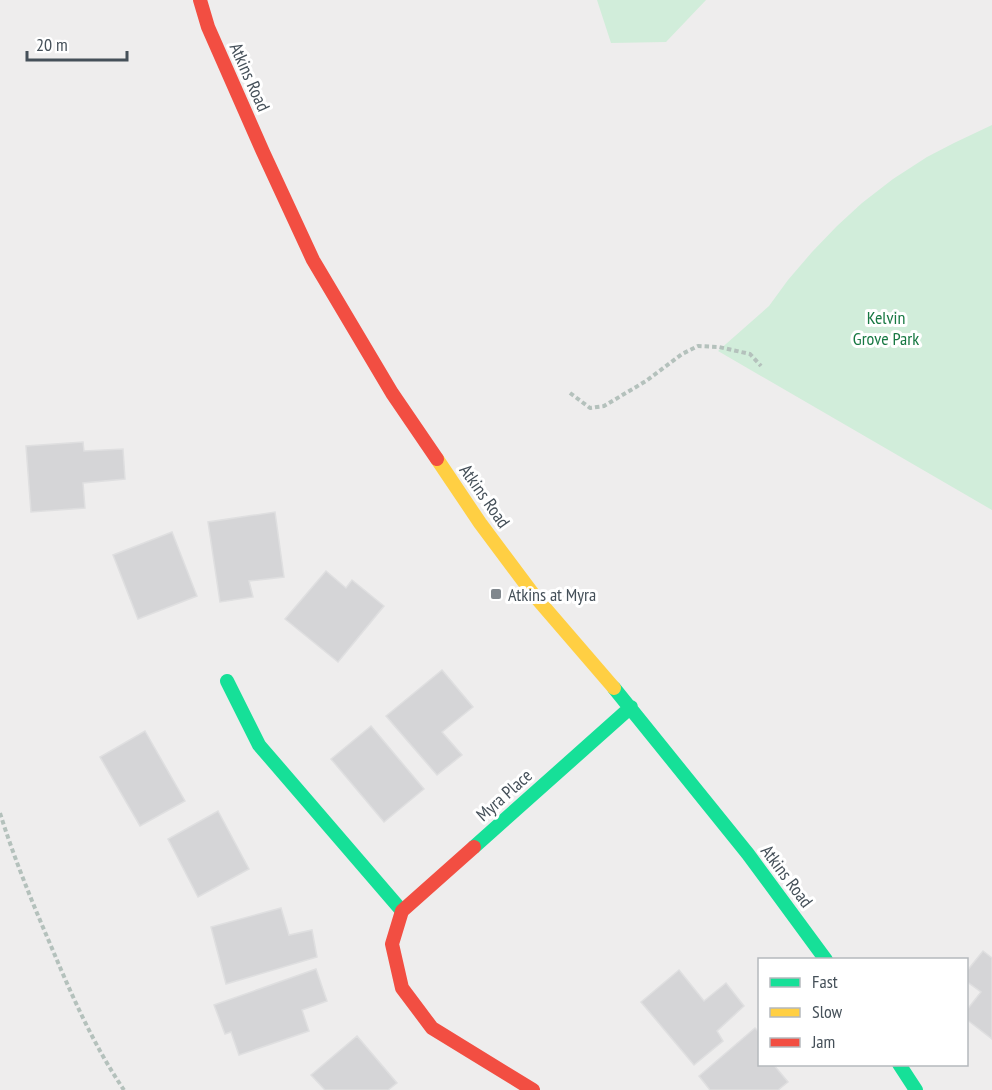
<svg xmlns="http://www.w3.org/2000/svg" width="992" height="1090" font-family="'PT Sans Narrow',sans-serif">
<style>
.green{fill:#d1edda}
.building{fill:#d5d5d7;stroke:#dfdfe0;stroke-width:1.5}
.lines{fill:none;stroke-linecap:round;stroke-linejoin:round}
.path{stroke:#b4c1bc;stroke-width:4;stroke-dasharray:4.5 3;stroke-linecap:butt}
.fast{stroke:#16e098;stroke-width:14}
.slow{stroke:#ffcf43;stroke-width:14}
.jam{stroke:#f24e42;stroke-width:14}
.poi-dot{fill:#80878d;stroke:#fff;stroke-width:2}
.labels{text-anchor:middle;dominant-baseline:central;stroke-width:6;stroke-linejoin:round;paint-order:stroke}
.street-label{font-size:18px;fill:#455059;stroke:#fff}
.park-label{font-size:18px;fill:#177842;stroke:#fff}
.poi-label{font-size:18px;fill:#455059;stroke:#fff;text-anchor:start}
</style>
<rect width="100%" height="100%" fill="#eeeded"/>
<path class="green" d="M597,0H706L666,42L611,43Z
M992,125V510L718,351L769,306L788,280L812,252L837,226L862,203L893,179L927,157L954,143Z"/>
<path class="building" d="M83,442L84,451L123,449L125,479L83,483L85,508L31,512L26,446Z
M275,512L284,577L249,581L253,597L220,602L208,522Z
M172,532L197,596L138,619L113,555Z
M326,571L346,588L352,580L384,606L338,662L285,619Z
M442,670L473,707L442,732L462,755L437,775L386,716Z
M371,726L424,789L384,822L331,759Z
M145,731L185,801L140,826L100,757Z
M218,811L249,869L198,897L168,839Z
M281,908L289,935L312,930L317,957L226,984L211,927Z
M983,951L992,958V1039L966,1019V1011L981,992L966,981V972Z
M316,969L327,1001L302,1010L309,1031L239,1055L231,1032L225,1034L214,1005Z
M679,970L704,1001L726,983L744,1006L717,1031L723,1041L694,1065L641,1002Z
M755,1028L760,1033V1064H773L788,1082L778,1090H710L699,1076Z
M357,1036L397,1083L388,1090H325L311,1075Z"/>
<g class="lines">
<path class="path" d="M570,393L590,408L604,406L646,381L682,354L698,346L719,347L750,354L761,366
M0,813C14,858 32,902 51,946C72,996 94,1046 124,1090"/>
<path class="fast" d="M227,681L259,745L402,911
M614,688L748,854L826,960
M474,847L631,707
M899,1064L916,1090"/>
<path class="slow" d="M437,459L480,523L533,594L614,688"/>
<path class="jam" d="M200,0L208,27L263,152L313,260L392,393L437,459
M474,847L402,911L392,944L402,988L432,1028L533,1090"/>
</g>
<rect class="poi-dot" x="490" y="588" width="12" height="12" rx="3"/>
<g class="labels">
<g class="street-label">
<text transform="translate(250 77) rotate(66)">Atkins Road</text>
<text transform="translate(485 496) rotate(55)">Atkins Road</text>
<text transform="translate(504 795) rotate(-42)">Myra Place</text>
<text transform="translate(787 876) rotate(53)">Atkins Road</text>
</g>
<g class="park-label">
<text x="886" y="317">Kelvin<tspan x="886" dy="21">Grove Park</tspan></text>
</g>
<g class="poi-label">
<text x="508" y="594">Atkins at Myra</text>
</g>
</g>
<rect x="758" y="958" width="210" height="108" fill="#ffffff" stroke="#b5b9bd" stroke-width="1.5"/>
<rect x="770" y="978" width="30" height="9" fill="#16e098" stroke="#b5b9bd" stroke-width="1.5"/>
<text x="812" y="988" font-size="18" fill="#455059">Fast</text>
<rect x="770" y="1008" width="30" height="9" fill="#ffcf43" stroke="#b5b9bd" stroke-width="1.5"/>
<text x="812" y="1018" font-size="18" fill="#455059">Slow</text>
<rect x="770" y="1038" width="30" height="9" fill="#f24e42" stroke="#b5b9bd" stroke-width="1.5"/>
<text x="812" y="1048" font-size="18" fill="#455059">Jam</text>
<path d="M27 51v9h100v-9" fill="none" stroke="#455059" stroke-width="3"/>
<text x="36" y="51" font-size="18" fill="#455059" stroke="#ffffff" stroke-width="4.5" paint-order="stroke">20 m</text>
</svg>
